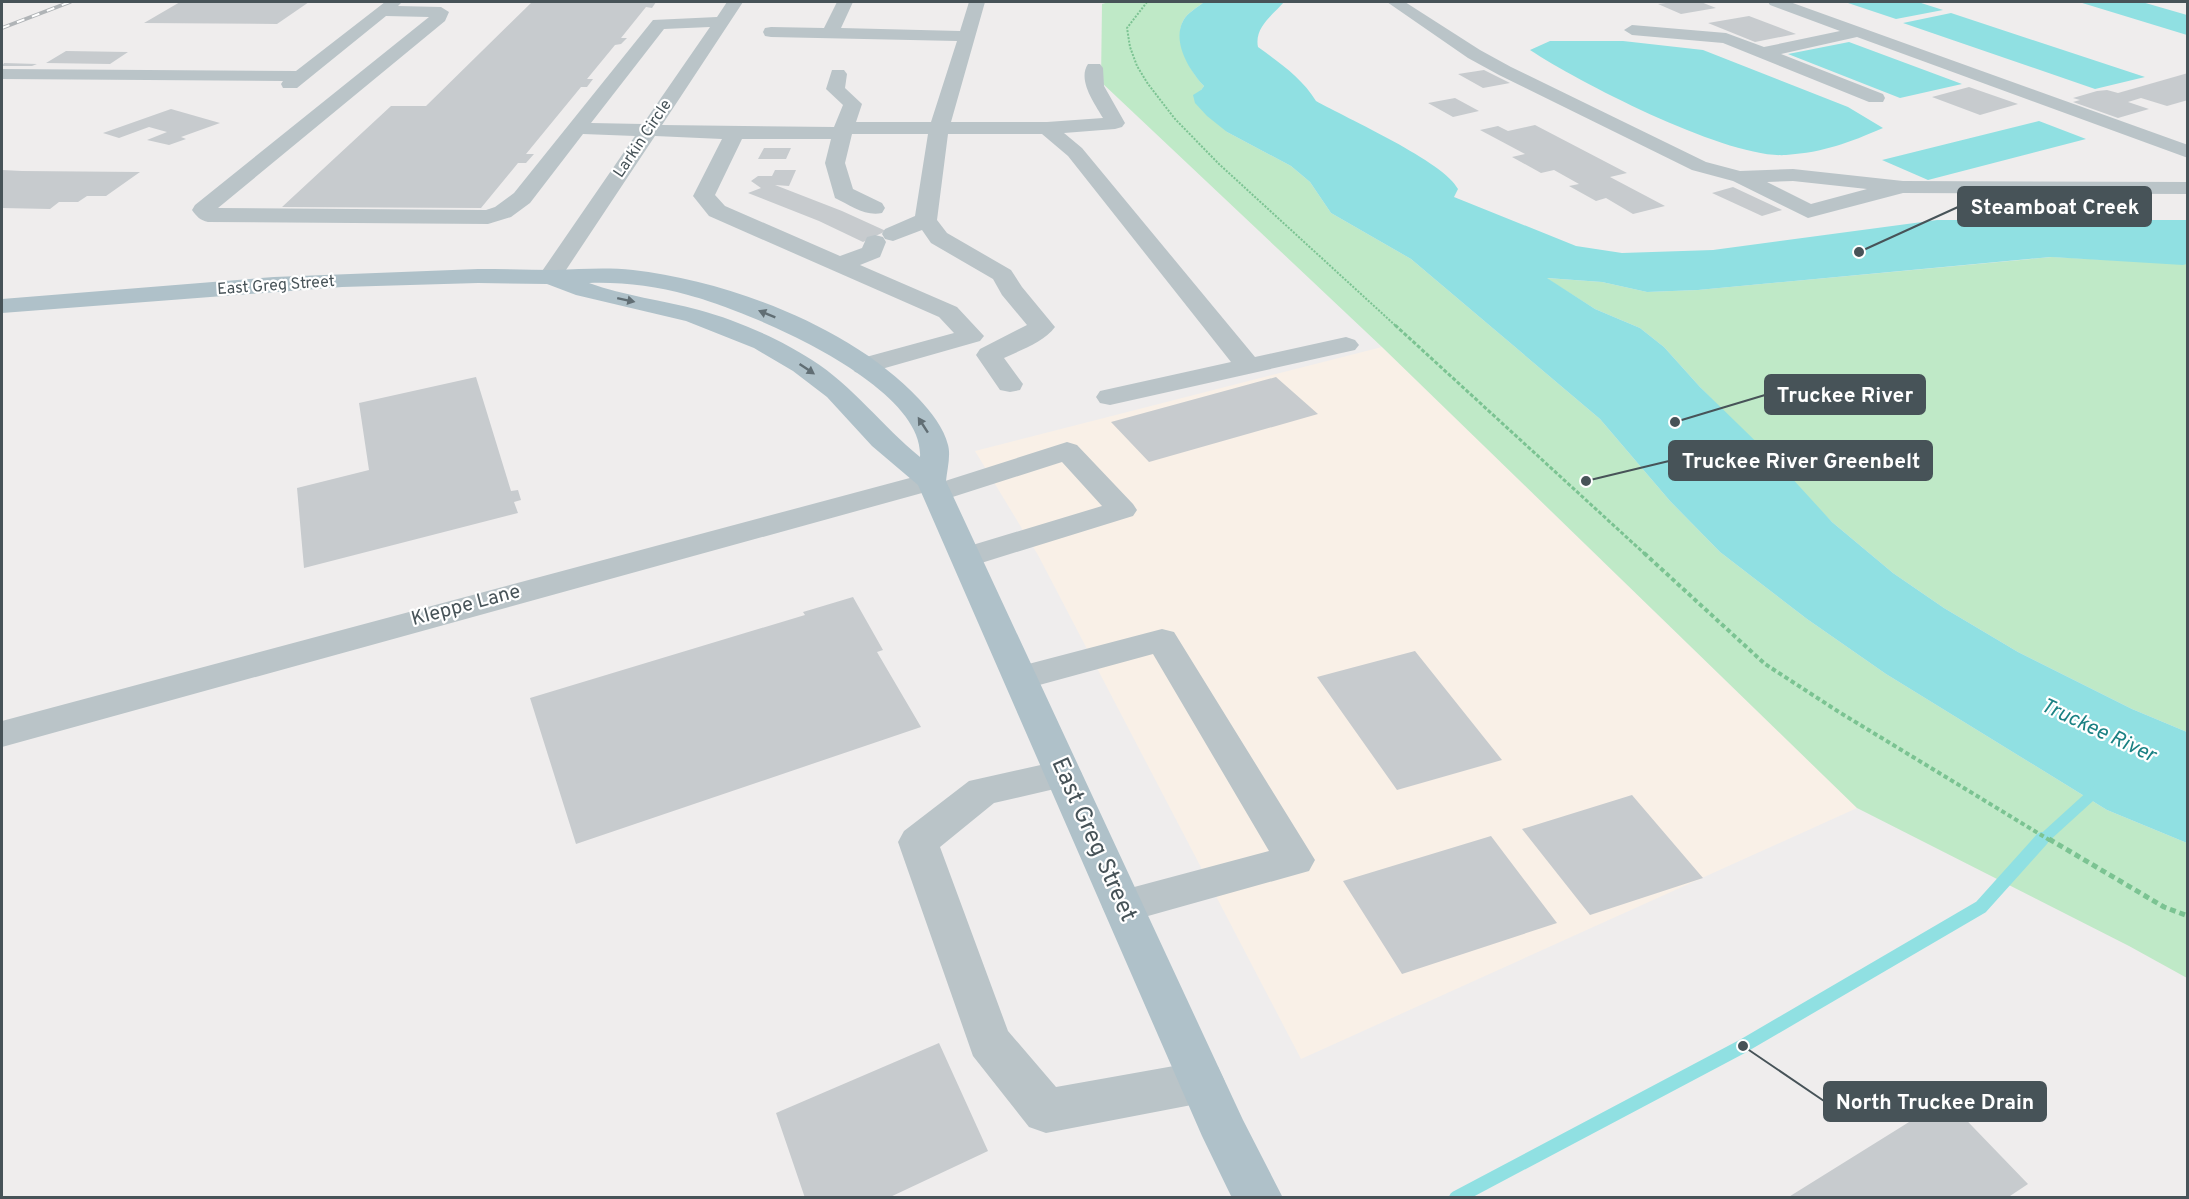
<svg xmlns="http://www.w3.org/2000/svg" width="2189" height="1199" font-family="Overpass,sans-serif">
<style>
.commercial{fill:#f9f0e7}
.green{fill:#bfe9c7}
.water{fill:#90e0e2}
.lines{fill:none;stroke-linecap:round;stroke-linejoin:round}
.stream-far1{stroke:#90e0e2;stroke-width:11}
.stream{stroke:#90e0e2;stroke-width:14}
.building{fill:#c7cbce}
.path-far3{stroke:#7bc392;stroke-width:2;stroke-dasharray:2 1.5;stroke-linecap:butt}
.path-far2{stroke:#7bc392;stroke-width:3;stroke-dasharray:4 2;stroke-linecap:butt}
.path-far1{stroke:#7bc392;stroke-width:4;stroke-dasharray:4.5 3;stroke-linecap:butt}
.path{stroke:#7bc392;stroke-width:5;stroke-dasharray:6 4;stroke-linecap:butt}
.minor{fill:#bac4c8;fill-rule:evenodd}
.major{fill:#afc1c9;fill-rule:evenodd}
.rail-casing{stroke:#b0b4b7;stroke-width:4}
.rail{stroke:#fff;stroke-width:2;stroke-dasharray:8;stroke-linecap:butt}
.oneway{fill:#616e74}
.labels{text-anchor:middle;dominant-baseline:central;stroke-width:4.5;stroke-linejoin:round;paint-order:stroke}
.far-street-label{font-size:16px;fill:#475358;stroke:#fff}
.street-label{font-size:20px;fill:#475358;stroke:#fff}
.water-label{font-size:21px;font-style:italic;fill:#1a8183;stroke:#fff}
.near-street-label{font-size:24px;fill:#475358;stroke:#fff}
.leader{fill:none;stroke:#475358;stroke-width:2}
.callout-dot{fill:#475358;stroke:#fff;stroke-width:2}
.callout{fill:#475358;stroke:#475358;stroke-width:2}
.callout-label{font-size:21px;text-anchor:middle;font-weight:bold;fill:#fff}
</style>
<rect width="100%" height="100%" fill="#efeded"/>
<path class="commercial" d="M1382,347L1857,808L1301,1059L1038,555L975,451Z"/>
<path class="green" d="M1109,2H1204C1198,7 1187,13 1183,21C1173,41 1190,71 1204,86L1201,90L1227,132L1291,166L1310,182L1331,213L1411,259L1600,419L1670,501L1720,552L1807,619L1886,674L2107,810L2187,843V978L2129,946L1857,808L1382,347L1101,82L1102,4Z
M2052,257L2187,264V732L2132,709L2018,652L1944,608L1893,573L1832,522L1700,387L1664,347L1640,328L1595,309L1546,278L1602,282L1647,292L1698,290Z"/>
<path class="water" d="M1204,2H1284C1273,15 1254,27 1258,47C1280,63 1302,78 1316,101C1346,118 1445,162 1458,189L1454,197L1576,246L1622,253L1713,250L1937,220H2187V264L2183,265L2051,257L1698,290L1647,292L1602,282L1547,278L1595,309L1640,328L1664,347L1700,387L1778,463L1832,522L1893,573L1944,608L2018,652L2132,709L2187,732V843L2107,810L1886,674L1807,619L1720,552L1670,501L1600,419L1411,259L1331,213L1310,182L1291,166L1227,132L1207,116L1195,103L1193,95L1201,90L1204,86C1189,70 1172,42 1183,21C1187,13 1198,7 1204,2Z
M1845,2H1918L1943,10L1896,19Z
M2079,2H2142L2187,15V35Z
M1951,13L2145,77L2095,89L1903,23Z
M1550,41H1623L1703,50L1848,107L1883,128C1848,143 1825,152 1786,155C1728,159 1580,83 1530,50Z
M1849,42L1962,84L1900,98L1788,54Z
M2039,121L2086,139L1928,180L1882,160Z"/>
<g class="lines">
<path class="stream-far1" d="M2041,841L2097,790"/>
<path class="stream" d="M1456,1198L1743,1046L1981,907L2042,839"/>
</g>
<path class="building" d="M180,2H309L277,24L144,23Z
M532,2H656L652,8L646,7L621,38H627L621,44L615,45L587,79H593L587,87H581L526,154H534L526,163H518L481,208L282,207L391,106H426Z
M1674,2H1701L1716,8L1681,14L1658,4Z
M1749,16L1796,34L1755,42L1708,23Z
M66,51L128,52L110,64L46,63Z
M4,63L37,64L32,66H2Z
M1484,70L1510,83L1483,88L1458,74Z
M2188,73V100L2167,106L2141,98L2128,102L2149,109L2118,118L2073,102L2080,100L2073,98L2097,91L2107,90L2118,93Z
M1969,87L2018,104L1980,115L1932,97Z
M1455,98L1479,111L1453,117L1428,103Z
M171,109L220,123L181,137L186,139L169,145L147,140L167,132L149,127L119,138L103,133Z
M1535,125L1627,173L1610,177L1665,206L1633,214L1606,198L1596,201L1569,186L1579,184L1554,170L1541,173L1512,157L1525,154L1480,130L1498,126L1508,131Z
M764,148H791L786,159H758Z
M2,170L22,171L140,172L106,196H87L78,202H59L50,209L2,208Z
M775,170H796L789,186L775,185L842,211L886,231L863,242L819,221L748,193L761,188L751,181L758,176H772Z
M1733,187L1782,210L1762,216L1712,193Z
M476,377L511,491L518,490L521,500L514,502L518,513L304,568L297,488L369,470L359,403Z
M1276,377L1318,414L1149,462L1111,422Z
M853,597L883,650L877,652L921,727L576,844L530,698L805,615L803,612Z
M1415,651L1502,760L1397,790L1317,677Z
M1632,795L1703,878L1590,915L1522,829Z
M1491,836L1557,923L1402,974L1343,881Z
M939,1043L988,1151L888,1198H805L776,1113Z
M1946,1099L2028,1184L2007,1198H1787Z"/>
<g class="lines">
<path class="path-far3" d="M1147,2L1127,28L1130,47L1137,66L1148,84L1175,119L1219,164L1397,327"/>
<path class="path-far2" d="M1395,325L1646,555"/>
<path class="path-far1" d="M1644,553L1765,664L1839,712L2051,841"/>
<path class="path" d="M2049,839L2164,907L2188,916"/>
<path class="minor" d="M385,2H402L398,6L441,7L449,12L445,21L218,208L486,210L495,207L514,193L653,20L717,17L727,2H743L662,125L834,127L843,105L826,89L832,70H844L847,74L845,88L862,104L856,122H931L957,41L771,37L765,36L763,32L765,28L771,27L824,28L837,2H853L841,28L960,31L969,2H985L951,122H1047L1103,118C1095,104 1077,80 1088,64H1100L1103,68L1104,86L1125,123L1122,127L1115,129L1064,133L1082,148L1255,357L1346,337L1355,340L1359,345L1355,350L1110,405L1100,403L1096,397L1100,391L1231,362L1068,156L1042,134H948L937,220L947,233L1011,270L1022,287L1055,327C1044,342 1021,350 1004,358L1023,384L1020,390L1010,392L1000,390L976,355L980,349L1027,325L1002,295L993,279L931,243L922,230L893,241L885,239L882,234L885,229L915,216L928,134H852L845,163L853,189L882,203L885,208L882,213C866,217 850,205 835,198L825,163L831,139H742L715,195L725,206L840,256L862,248L867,237L875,235L883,237L886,242L880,257L860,265L957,307L984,336L980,341L864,374L855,372L851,366L855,360L954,333L939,317L709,216L693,196L722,139L655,136L558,282L550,284L542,282L538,277L635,136L583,134L530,203L511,217L488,224L208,222C200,220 197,217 192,210L195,205L429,17L386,16L297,88H283L281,84L283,81L2,79V69L296,71ZM710,27L643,124L591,123L664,29Z
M1387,2H1405L1480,50L1511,67L1706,162L1740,171L1793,169L1903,181L2188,182V194L1903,193L1808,218L1733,181L1692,170L1499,75L1468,58ZM1793,181L1867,189L1811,204L1767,182Z
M1768,2H1790L2188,145V158L1857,37L1781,54L1883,94L1885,98L1883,102H1869L1723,43L1632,35L1624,30L1632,25L1726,33L1764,47L1840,31L1770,5Z
M1067,442L1077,445L1133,504L1137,510L1133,516L978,564L967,567L956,564L951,557L956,550L1102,506L1062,462L937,502L926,499L922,493L2,747V721L921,475L931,472L941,475L945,481Z
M1162,629L1174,632L1315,860L1309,871L1123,923L1108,918L1102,906L1108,894L1269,851L1153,654L1021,690L1009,687L1003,678L1009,669Z
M1063,760L1076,764L1082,774L1076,784L994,803L940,847L1008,1031L1056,1087L1202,1061L1218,1067L1225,1082L1218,1097L1202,1103L1046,1133L1029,1127L973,1056L898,842L904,831L969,781Z"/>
<path class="major" d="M478,269C504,269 530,270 556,270C581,269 607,267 633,270C729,281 852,327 919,399C931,412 944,428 948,445C951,456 947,470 946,481L1243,1120L1283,1198H1232L1202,1136L918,485L872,446L827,397L793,371L754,348L686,321L576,295L547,284L478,283L342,287L2,313V299L274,277ZM589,283C623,282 655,286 688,295C746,310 925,384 920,457C882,426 853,386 812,360C780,339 736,320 699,310C663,300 624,296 589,283Z"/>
<defs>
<path id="rail" d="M2,28L70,2"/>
</defs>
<use href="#rail" class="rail-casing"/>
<use href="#rail" class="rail"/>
</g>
<defs><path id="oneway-solid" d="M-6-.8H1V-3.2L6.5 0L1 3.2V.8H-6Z" transform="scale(1.5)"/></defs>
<g class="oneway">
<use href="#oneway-solid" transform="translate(626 300) rotate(12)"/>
<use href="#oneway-solid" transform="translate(767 314) rotate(-158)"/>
<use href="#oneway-solid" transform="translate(807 369) rotate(34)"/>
<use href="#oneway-solid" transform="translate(923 425) rotate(-123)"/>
</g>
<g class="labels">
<g class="far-street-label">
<text transform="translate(643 139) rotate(-56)">Larkin Circle</text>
<text transform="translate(276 286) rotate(-4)">East Greg Street</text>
</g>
<g class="street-label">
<text transform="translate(466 606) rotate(-15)">Kleppe Lane</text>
</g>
<g class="water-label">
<text transform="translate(2098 731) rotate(25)">Truckee River</text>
</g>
<g class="near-street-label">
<text transform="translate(1093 840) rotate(66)">East Greg Street</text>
</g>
</g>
<path class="leader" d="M1859 252L1958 207M1675 422L1765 395M1586 481L1669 461M1743 1046L1824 1101"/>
<g class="callout-dot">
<circle cx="1859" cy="252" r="6"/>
<circle cx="1675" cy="422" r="6"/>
<circle cx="1586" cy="481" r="6"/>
<circle cx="1743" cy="1046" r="6"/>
</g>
<g class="callout">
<rect x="1958" y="187" width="193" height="39" rx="6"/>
<rect x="1765" y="375" width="160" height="39" rx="6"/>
<rect x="1669" y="441" width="263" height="39" rx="6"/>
<rect x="1824" y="1082" width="222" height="39" rx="6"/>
</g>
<g class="callout-label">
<text x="2055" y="214">Steamboat Creek</text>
<text x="1845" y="402">Truckee River</text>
<text x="1801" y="468">Truckee River Greenbelt</text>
<text x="1935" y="1109">North Truckee Drain</text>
</g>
<rect width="2189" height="1199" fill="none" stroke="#475358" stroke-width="6"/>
</svg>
